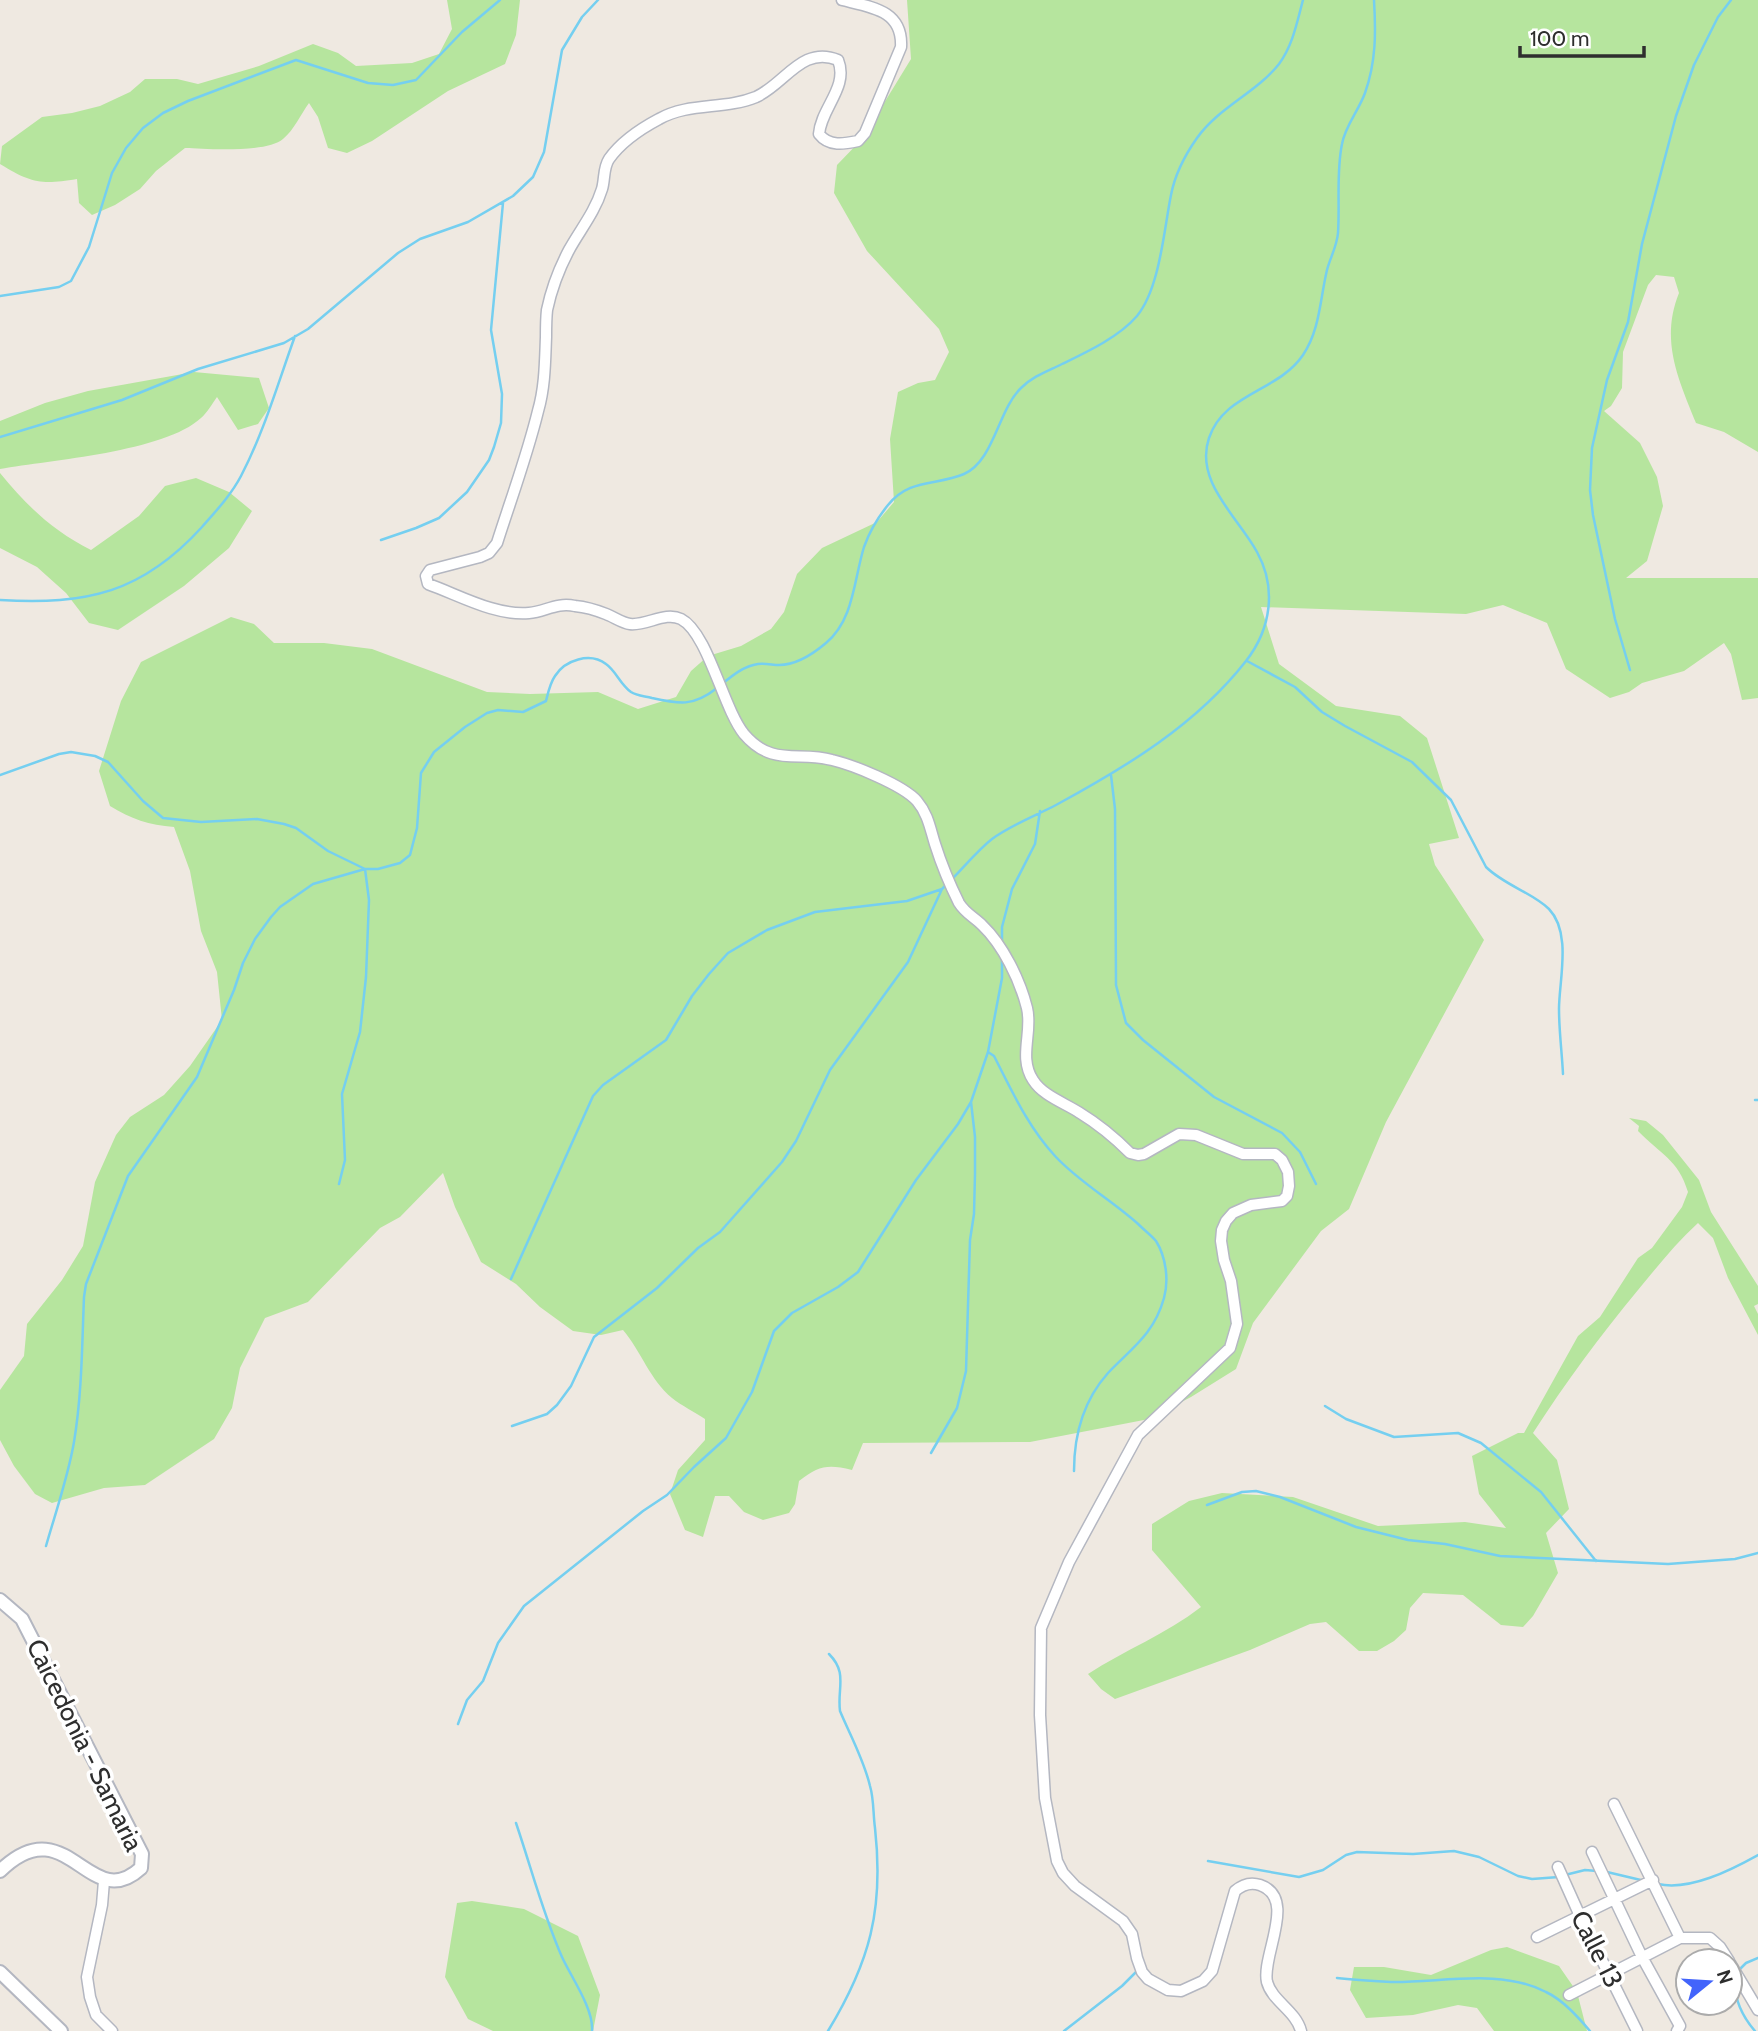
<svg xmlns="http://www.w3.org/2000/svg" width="1758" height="2031" font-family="Cabin,sans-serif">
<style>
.green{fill:#b6e59e}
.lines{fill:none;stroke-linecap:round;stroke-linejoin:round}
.stream{stroke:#75cff0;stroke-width:2.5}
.minor-casing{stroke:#b4b7c1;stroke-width:13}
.tertiary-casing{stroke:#b4b7c1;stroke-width:16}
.minor{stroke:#fff;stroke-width:10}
.tertiary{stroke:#fff;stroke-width:12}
.labels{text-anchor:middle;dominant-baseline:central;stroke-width:7;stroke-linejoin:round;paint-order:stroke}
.street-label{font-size:26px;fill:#2e2e2e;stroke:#fff}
</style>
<rect width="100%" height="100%" fill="#efe9e1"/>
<path class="green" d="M447,0H520L516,35L505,64L448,91L372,141L347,153L328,148L318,117L309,103C301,114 294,130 283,139C267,153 207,149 185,148L156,171L140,189L115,205L92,215L79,203L77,179C41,185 31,183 0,164L2,146L42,117L72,113L100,106L130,92L145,79H177L198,84L259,66L313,44L338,53L356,66L412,63L439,54L452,29Z
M907,0H1758V452L1724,432L1696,423C1678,378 1660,340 1679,293L1674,277L1656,275L1648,285L1623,352L1622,388L1611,406L1604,411L1640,443L1657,477L1663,506L1647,561L1626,578H1758V698L1742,700L1731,654L1724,643L1684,671L1642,683L1629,692L1610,698L1566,669L1547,623L1503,605L1466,614L1261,607L1279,664L1336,706L1400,716L1427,738L1459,838L1429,844L1435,865L1484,940L1386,1122L1349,1209L1321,1231L1253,1323L1236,1369L1191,1397L1149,1419L1030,1442L863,1443L852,1470C827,1464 819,1466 799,1481L795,1504L789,1513L763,1520L744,1512L729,1496H715L703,1537L685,1530L670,1494L678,1470L705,1440V1419C695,1412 682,1406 672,1398C650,1380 641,1351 623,1330L601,1335L573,1331L540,1307L516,1284L481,1262L455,1207L443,1173L400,1217L380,1228L308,1302L265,1318L240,1368L232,1408L214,1439L145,1485L104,1488L52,1503L35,1494L14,1466L0,1440V1390L24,1356L27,1324L62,1280L83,1246L95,1182L116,1135L130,1117L164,1095L190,1066L222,1020L217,972L201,931L190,871L174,827C149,825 131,819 110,806L99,771L121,701L141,662L231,617L254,624L274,643H324L372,649L487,692L530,694L598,692L638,709L676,697L691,671L708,656L741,646L771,629L784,612L797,574L822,548L877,522L894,502L890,439L898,392L918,383L935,380L949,352L939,329L867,251L834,193L837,165L862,139L911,59Z
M194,372L259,378L269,408L258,424L238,430L217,397C212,404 207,413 201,418C164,452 51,460 0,469V421L45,403L88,391Z
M0,473C27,506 53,531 91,550L139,516L165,486L196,478L229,492L252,511L229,548L184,586L118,630L89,623L66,593L37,567L0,548Z
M1629,1118L1646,1121L1663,1135L1699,1180L1711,1212L1758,1286V1304L1754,1306L1758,1314V1335L1728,1278L1713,1238L1698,1223C1676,1243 1657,1267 1638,1290C1600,1336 1565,1383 1533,1433L1557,1460L1569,1509L1546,1533L1558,1573L1533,1616L1523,1627L1501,1625L1463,1595L1423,1593L1410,1608L1406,1630L1394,1641L1377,1651H1359L1326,1622L1310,1624L1250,1650L1115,1699L1101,1689L1088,1674C1125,1650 1166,1634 1201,1607L1152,1550V1524L1189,1501L1222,1493L1293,1497L1378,1526L1465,1522L1506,1528L1479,1494L1472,1456L1518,1433H1524L1578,1336L1600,1317L1638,1258L1652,1248L1682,1207L1688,1192C1678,1159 1660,1154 1638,1131L1639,1126Z
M472,1901L524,1909L578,1936L600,1995L593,2031H493L468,2019L445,1977L457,1903Z
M1507,1947L1559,1966L1577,1992L1587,2031H1494L1477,2008L1458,2005L1413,2015L1366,2018L1350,1990L1354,1967H1384L1431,1975L1491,1950Z"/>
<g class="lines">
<path class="stream" d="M0,296L59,287L71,281L89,247L112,173L126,148L143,128L163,113L188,101L296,60L368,83L393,85L416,80L462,32L500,0
M0,437L122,400L198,369L284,343L308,329L398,253L420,239L468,222L513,196L533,177L544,152L562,50L582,17L598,0
M381,540L416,528L439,518L467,492L489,460L494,447L501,423L502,394L491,330L503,203
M0,600C87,605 142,593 202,527C216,511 231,495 241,476C264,432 278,383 295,336
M1247,661L1295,687L1322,712L1345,726L1412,762L1451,800L1486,867C1504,885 1533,893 1549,909C1572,933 1559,980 1559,1009C1559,1031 1562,1053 1563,1074
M1630,670L1615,619L1593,515L1590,490L1592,448L1607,380L1628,322L1642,244L1676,116L1694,65L1718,17L1731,0
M722,684C733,675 744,666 758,664C765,663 773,665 779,665C797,665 813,654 826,643C854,620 854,579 864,547C869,533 879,516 888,505C910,478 936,486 964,474C994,461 998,410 1021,388C1033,376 1048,371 1062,364C1087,352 1119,337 1137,316C1160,288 1164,229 1171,195C1175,174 1185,155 1197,138C1219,107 1256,93 1279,64C1293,45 1297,22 1303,0
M0,775L59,754L71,752L95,756L108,762L143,801L163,818L201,822L257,819L284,824L296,828L328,851L365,869
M1111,775L1115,809L1116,985L1126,1023L1143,1040L1214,1097L1282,1133L1300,1152L1316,1184
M953,878C965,866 978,850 992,839C1011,825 1035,816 1056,805C1126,767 1196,725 1246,661C1271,629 1277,588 1257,552C1239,518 1194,482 1209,438C1224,393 1278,392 1303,355C1320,330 1320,299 1327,270C1330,258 1337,246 1338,233C1340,203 1336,173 1342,144C1345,126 1359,110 1365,93C1376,62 1376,33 1374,0
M1002,944V927L1012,889L1035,844L1040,811
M988,1052L994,1056C1012,1091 1028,1127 1055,1156C1079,1182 1110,1199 1137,1223C1143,1229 1151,1235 1156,1241C1166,1257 1169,1280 1164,1298C1154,1334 1132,1348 1108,1373C1083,1401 1074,1434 1074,1471
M1755,1100H1758
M339,1184L345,1160L342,1094L360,1032L366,977L369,900L365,869
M511,1279L593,1096L603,1085L666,1040L692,996L709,974L728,953L767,930L815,912L907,901L942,889
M1325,1406L1346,1419L1394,1437L1458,1433L1481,1443L1541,1492L1596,1561
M512,1426L547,1414L557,1405L571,1386L594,1337L657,1288L698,1248L720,1232L782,1162L796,1141L830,1070L908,962L942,889L948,883
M931,1453L957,1408L966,1371L970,1240L974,1214L975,1174V1137L971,1102
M1207,1505L1242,1492L1256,1491L1280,1497L1356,1527L1408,1540L1445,1544L1500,1556L1668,1564L1735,1559L1758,1553
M46,1546C56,1511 68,1477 74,1442C82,1394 82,1345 84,1297L86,1284L128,1176L197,1077L234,990L243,963L255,939L271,917L280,907L313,884L365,869H378L400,863L410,855L417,828L421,773L434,752L465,727L487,713L498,710L523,712L546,701C548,693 550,683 555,676C565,660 590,652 606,664C616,671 620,684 631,692C637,696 645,696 652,698C679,704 693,707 717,688
M458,1724L467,1700L483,1681L498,1643L524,1606L643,1511L667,1495L694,1467L726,1438L752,1392L774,1331L792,1313L838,1287L858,1272L916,1180L958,1124L971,1102L988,1052L1002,978V958
M516,1823C531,1867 543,1914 562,1957C571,1977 594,2009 592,2031
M1208,1861L1299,1877L1323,1870L1346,1855L1357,1852L1413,1854L1454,1851L1479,1857L1518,1876L1532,1879L1559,1877
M1607,1872L1645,1881
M1565,1875L1585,1870L1597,1871
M1658,1884C1690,1891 1731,1870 1758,1855
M1738,1971L1746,1963L1758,1958
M1337,1978C1355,1980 1373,1981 1391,1982C1440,1983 1500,1968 1546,1992C1563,2000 1578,2017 1590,2031
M1735,1980C1734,1999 1743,2017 1755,2031
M828,2031C870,1962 884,1909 875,1828C873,1814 874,1799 870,1786C864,1760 850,1735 840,1711C837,1688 848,1673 829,1654
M1064,2031L1122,1986L1137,1971"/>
<defs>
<path id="minor" d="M842,0C871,7 903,10 901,47L865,133L858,141C844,144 829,147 819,134C821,108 849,87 838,60C802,45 785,84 756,97C724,110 689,102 659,119C642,128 621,142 609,159C603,168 605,179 602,189C595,212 580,230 569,250C560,267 551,291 547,310C546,319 546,328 546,337C545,362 545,387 538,411C527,456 511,499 497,543L489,553L480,557L430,570L426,576L428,584C459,595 495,616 529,613C545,612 556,602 575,606C585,607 596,610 606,614C614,617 622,623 630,624C647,626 665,611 681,619C708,633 723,708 744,734C772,767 798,751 832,760C853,765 903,785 917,801C928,814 930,828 935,844C941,863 950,885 959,903C965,913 974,917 982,925C1003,945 1020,980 1027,1008C1033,1032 1018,1057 1033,1080C1043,1096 1065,1103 1080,1113C1098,1124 1115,1138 1130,1153L1138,1155L1144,1154L1179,1134L1196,1135L1243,1154H1275L1282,1160L1288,1172L1289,1186L1287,1196L1282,1201L1251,1205L1233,1213L1226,1221L1222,1230L1221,1241L1224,1260L1231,1281L1237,1324L1230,1348L1138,1435L1069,1562L1041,1628L1040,1715L1045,1798L1057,1861L1063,1873L1075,1886L1123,1921L1132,1934L1137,1958L1142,1972L1148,1979L1168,1990L1181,1991L1203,1981L1212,1971L1235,1891C1243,1884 1251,1882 1260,1885C1298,1898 1261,1956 1267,1982C1272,2001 1296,2011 1301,2031
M1614,1804L1680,1938
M1592,1852L1642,1957L1680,2026L1677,2031
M1558,1867L1580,1916L1637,2031
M104,1881L102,1905L87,1977L90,1997L96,2015L112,2031
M1537,1937L1653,1880
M1730,1963L1758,2010
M1569,1995L1680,1938H1710L1720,1947L1729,1961"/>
<path id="tertiary" d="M0,1600L22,1619L142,1854L141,1868C89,1916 67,1805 0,1871
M0,1972L61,2031"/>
</defs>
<use href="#minor" class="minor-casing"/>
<use href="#tertiary" class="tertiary-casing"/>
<use href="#minor" class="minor"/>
<use href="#tertiary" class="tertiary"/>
</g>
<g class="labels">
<g class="street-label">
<text transform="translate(85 1745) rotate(64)">Caicedonia - Samaria</text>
<text transform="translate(1597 1949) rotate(63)">Calle 13</text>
</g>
</g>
<g transform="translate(1709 1982) rotate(72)"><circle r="33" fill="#ffffff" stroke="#ababab" stroke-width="2"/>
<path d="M0-5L12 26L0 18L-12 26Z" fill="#4264fb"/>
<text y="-10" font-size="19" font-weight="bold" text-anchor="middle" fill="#2e2e2e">N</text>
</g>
<path d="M1520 46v10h124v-10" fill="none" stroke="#2e2e2e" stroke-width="3.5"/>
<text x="1530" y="46" font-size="21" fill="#2e2e2e" stroke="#ffffff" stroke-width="5" paint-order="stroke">100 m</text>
</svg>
